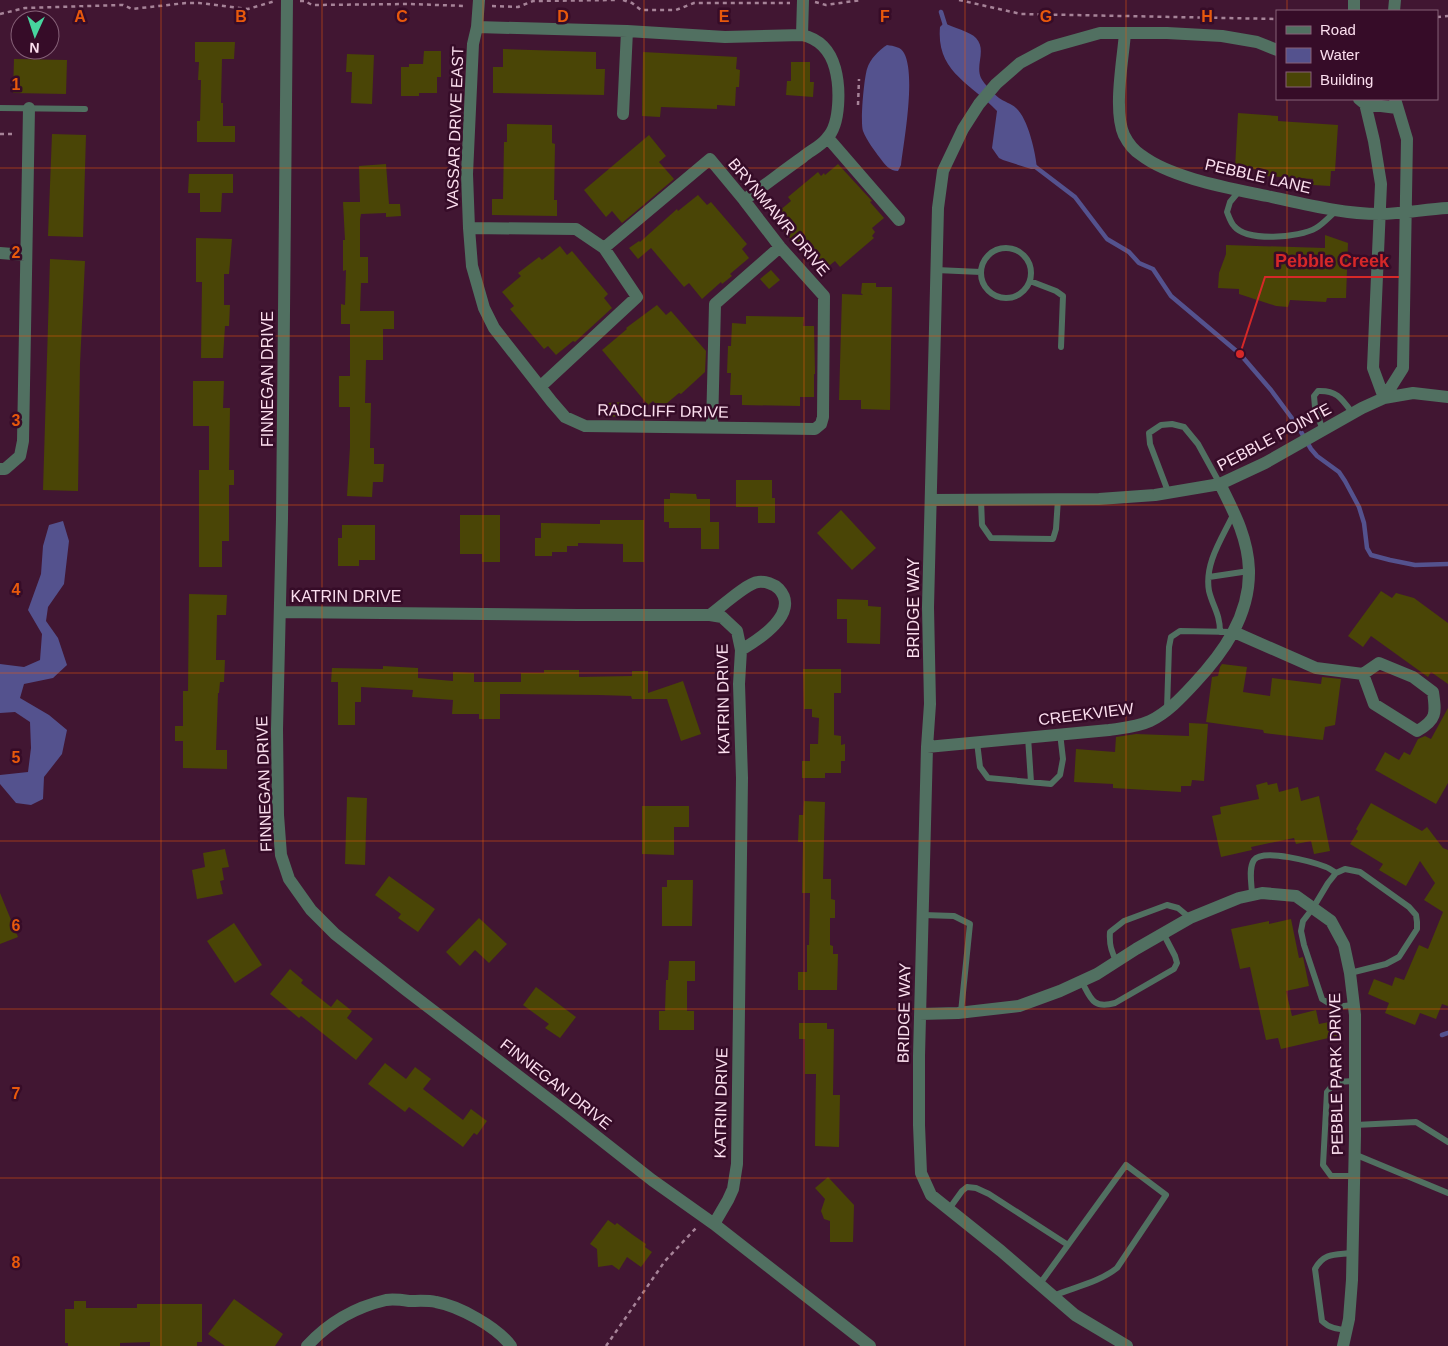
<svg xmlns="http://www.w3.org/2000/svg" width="1448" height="1346" font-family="Helvetica,sans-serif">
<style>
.water{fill:#54528e}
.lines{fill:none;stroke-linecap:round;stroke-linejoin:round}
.stream{stroke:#54528e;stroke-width:4.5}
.building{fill:#4a4506}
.path{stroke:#a68398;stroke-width:2.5;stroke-dasharray:4 4;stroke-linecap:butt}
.service{stroke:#517061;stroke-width:6}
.minor{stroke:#517061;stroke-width:12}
.grid{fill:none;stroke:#e8590c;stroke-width:1;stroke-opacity:0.55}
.labels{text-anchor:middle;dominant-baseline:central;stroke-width:5;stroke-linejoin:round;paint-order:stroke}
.street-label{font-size:16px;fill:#fbdeee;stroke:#360c28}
.grid-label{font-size:16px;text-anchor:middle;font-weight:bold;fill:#e8590c;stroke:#360c28;stroke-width:5;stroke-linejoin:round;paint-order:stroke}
.leader{fill:none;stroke:#d62828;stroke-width:2}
.callout-dot{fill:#d62828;stroke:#360c28;stroke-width:2}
.callout-label{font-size:18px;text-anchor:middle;font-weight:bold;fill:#d62828;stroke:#360c28;stroke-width:5;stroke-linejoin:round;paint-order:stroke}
</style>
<rect width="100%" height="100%" fill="#411632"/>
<path class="water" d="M944,23C952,27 971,32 976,38C987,50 975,65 981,78C985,85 993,93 999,98C1004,102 1011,103 1016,108C1028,118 1036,154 1037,169H1031L1003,160L999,158L992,148L997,111C971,83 936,72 940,27Z
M887,45C894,46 901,47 904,53C916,75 904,140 901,165L898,171C890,171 885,165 880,158C874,150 867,141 863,131C860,122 864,79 867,69C870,59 879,50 887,45Z
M63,521L69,541L64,584L48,607L46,621L58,638L67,665L53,678L24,684L20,698L49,715L67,730L62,754L44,777L43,799L31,805L16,803L0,784V775L28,772L31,748L30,722L15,712L0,713V664L24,667L40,660L42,634L28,610L41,574L43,546L49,525Z"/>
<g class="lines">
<path class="stream" d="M941,12L946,28
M1033,165L1075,197L1107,239L1129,252L1139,263L1153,269L1171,296L1240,354L1271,390L1297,425L1311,449L1317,456L1339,472L1345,481L1359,507L1364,523L1367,548L1371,555L1390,560L1415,565L1448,564
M1442,1035L1448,1033"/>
</g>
<path class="building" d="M195,42H235L234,59H222L221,103H223V126H235V142H197V121H200L201,80H198L199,62H195Z
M503,49L596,52V69H605L604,95L493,93V67H503Z
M424,51H441V77H437V93H419V96H401V67H409V64H423Z
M643,52L737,57L736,69L740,70L739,87H736L735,106L717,105V109L661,107L660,117L642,116Z
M347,54L374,55L372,104L351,103L352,72H346Z
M14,59L67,60L66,94L13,93Z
M791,62H810V82H814L813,97L786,95L787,81H791Z
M1238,113L1278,116V121L1338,125L1335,171H1331L1330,186L1313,185V179L1265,176V170L1235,168Z
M507,124L552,125V143L555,144L554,200H557V216L492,215V199H503L504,142H507Z
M52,134L86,135L83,237L48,236Z
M649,135L666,156L659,162L674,179L622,223L612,211L606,217L584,190Z
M386,164L389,204H400L401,216L386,217V213L361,214L360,220V257H368V283H361L360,311H394V329H383V360H366L365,403H371L370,448H374V464H384L383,482H373L372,497L347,496L350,447V407H339V376H350V324H341V304L345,305L346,270L343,271V240H345L343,202H360L359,166Z
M838,164L872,201L870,202L884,218L872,228L875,232L872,236L874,238L840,267L835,261L820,273L772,217L791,201L788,197L818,172L821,176L824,173L825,175Z
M189,174H233V193H222L221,212H200V193H188Z
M698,195L707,205L711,202L747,244L742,249L749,258L730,274L732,276L722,284L721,282L702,299L689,283L684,287L651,248L638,259L629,248L639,241L640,242L677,209L678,211Z
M1325,235L1348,243L1346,298H1327L1326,302L1290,300L1288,307L1276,306L1239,294V289L1218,288L1219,273L1226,254V245L1325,248Z
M196,238L232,239L229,274H224V305H230L229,326H225L223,358H201L202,282H196Z
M560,246L567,255L572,251L608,294L604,298L612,308L575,342L573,341L556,355L548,346L544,349L510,309L514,306L502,292L521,276L518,273L539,257L542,260Z
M50,259L85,261L80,364L78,491L43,490Z
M771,270L780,280L769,289L760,279Z
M862,283H876V287H892L890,410L861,409V400H839L842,294L863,295L861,293Z
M657,305L666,315L671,311L706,351L705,372L681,394L679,393L660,409L653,401L648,405L602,350L627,329L626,328Z
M746,316L804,317L803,326H814L815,374H814V397H800V406L742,405V395H730L731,373H727L728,346H731L732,323L746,324Z
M193,381H224L223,408H230L229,470H234V485H229V541H222V567H199V470H209V426H193Z
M624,402V416L609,417L608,403Z
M736,480H772V498H775V523H758V507H736Z
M670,493L696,494L697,499H710V522H719V549H701V528H669V522H664V499H670Z
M841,510L876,548L852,570L817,533Z
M460,515H500V562H482V554H460Z
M600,520H644V562H623V544L578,543V546H567V552H552V556H535V538H541V523L600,524Z
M342,525H375V560H359V566H338V538H342Z
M1381,591L1392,598L1396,593L1414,598L1448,623V684L1431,672L1428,677L1371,636L1363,647L1348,636Z
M189,594L227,595L226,615H217L216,660H225L224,682H220L219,693H218L216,750H227V769L183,768V741H175V726H183V691H188Z
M837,599L868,600V606L881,607L880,644L847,643V619H837Z
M1222,664L1247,667L1243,692L1270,696L1272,678L1321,684L1322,677L1341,679L1335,725L1325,727L1323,740L1264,733L1263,730L1206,722L1212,677L1218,676L1220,667Z
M383,666L418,668V678L453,681V672L474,673V682H521V673H544V670H579V677L632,676V671H648V693L683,681L701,734L681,741L667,699H632L631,696L599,695L500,694V719H479V714H452L453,700L412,697L413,690L361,687V702H355V725H338V682H331L332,668L383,669Z
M803,669H841V693H834V735L841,736V745L845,744V761H841V773H825V778H802V761H810V744H818L819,718L812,717V709H804Z
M1448,708V783L1436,804L1375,770L1385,752L1399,760L1404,752L1410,755L1418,739L1425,736L1431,739Z
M1189,723L1208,724L1204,781L1192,780L1191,786H1181V792L1113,788V784L1074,782L1076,749L1115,752L1116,737L1136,734L1189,736Z
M1267,782L1268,785L1277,783L1279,792L1298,787L1301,801L1319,796L1330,851L1314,854L1311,841L1296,844L1294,838L1251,847L1252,850L1221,857L1212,816L1221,814L1220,807L1259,799L1256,785Z
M347,797L367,798L365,865L345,864Z
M804,801L825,802L823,879H831V899L835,900V918H830V945L833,946V954H838L837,990H798V972H807V945H809L810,893H802L803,842H798L799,815H803Z
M1371,803L1422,831L1427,827L1443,848L1448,850V1006L1442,1004L1436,1019L1420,1013L1415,1025L1385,1013L1389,1003L1368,994L1374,979L1392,986L1395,977L1404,980L1419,945L1428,949L1443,912L1424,900L1435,883L1420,861L1406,886L1379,870L1383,864L1350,844L1358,831L1356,829Z
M642,806H689V827H674V855L642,854Z
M225,849L229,867L222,868L224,880L220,881L223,894L197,899L192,870L205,867L203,853Z
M389,876L435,909L418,932L398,918L401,914L375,895Z
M667,880H693L692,926H662V887H667Z
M0,893L18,937L0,944Z
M479,918L507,944L489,963L475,950L460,966L446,952Z
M1291,919L1299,958L1303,957L1309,986L1286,991L1292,1016L1316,1010L1319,1024L1334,1021L1337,1036L1281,1049L1278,1038L1266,1040L1250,967L1240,969L1231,929L1269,921V924Z
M234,923L262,965L235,983L207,941Z
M669,961H695V981H687V1011H694V1030H659V1011H665L666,980H668Z
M290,969L303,980L301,983L331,1007L337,999L352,1011L347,1018L373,1039L356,1060L301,1016L299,1018L270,994Z
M536,987L576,1017L560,1038L545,1028L549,1024L523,1005Z
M799,1023H827V1029H834L833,1095H840L839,1147L815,1146L816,1074H805V1039H799Z
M385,1063L406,1079L415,1067L431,1079L423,1089L463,1120L471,1109L487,1121L477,1135L474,1133L463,1147L409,1107L405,1112L368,1084Z
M828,1177L854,1205L853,1242H830V1221L824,1219L821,1211L825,1199L815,1188Z
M608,1220L615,1225L617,1223L633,1235L646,1244L645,1247L652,1252L641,1267L627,1257L619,1270L612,1265L598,1267L597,1249L590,1244Z
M234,1299L283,1334L275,1346H225L208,1334Z
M74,1301H86V1308H137V1304H202V1342H197V1346H150V1342L120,1343V1346H68V1343H65V1309H74Z"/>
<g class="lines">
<path class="path" d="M623,0L632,3L641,10H676L694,3H790
M959,0L1021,14L1277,19
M300,1H305L312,5L410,4L466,6
M815,2L826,5L861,0
M492,6L518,7L533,1L615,0
M0,14L25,8L123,5L132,9L186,3H199L248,9L275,1
M1437,17L1448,16
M858,105L859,79
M0,134H16
M606,1346L665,1261L696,1228"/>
<path class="service" d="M0,108L85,109
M1240,190L1230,202L1227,212C1229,217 1231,223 1234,226C1247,242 1299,238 1316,228C1323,224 1330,216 1336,211
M981 273a25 25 0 1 1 50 0a25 25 0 1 1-50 0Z
M936,270L981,272
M1030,281L1056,291L1063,296L1061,347
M1323,431L1315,407L1314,396L1318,391C1337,390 1342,399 1353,414
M1169,494L1150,444L1149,433L1161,425L1172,424L1184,427L1198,444L1220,484
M981,500L982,525L991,538L1053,539L1056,529L1058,499
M1209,577L1249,571
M1220,632C1220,614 1213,607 1209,591C1204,563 1223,537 1234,513
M1167,709L1169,647L1171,637L1180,631L1234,632
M1028,737L1031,782
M977,742L980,767L988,778L1051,784L1060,775L1063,759L1060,733
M1252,895C1252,885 1248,869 1254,860C1263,848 1313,862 1326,867C1329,868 1333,871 1336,873
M923,915L954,916L970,924L961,1012
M1117,962C1111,952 1109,944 1110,932L1124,921L1167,905L1178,908L1190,918
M1350,973L1386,964L1399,957L1417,929V922L1416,915L1409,907L1360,872L1345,869L1336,873L1328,883L1313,908L1303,921L1301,931L1304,945L1322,999L1335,1007L1353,1005
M1082,982C1091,999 1093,1009 1115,1003L1174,969L1177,963L1175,956L1163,933
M1355,1125L1416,1122L1448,1142
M1354,1154L1448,1193
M1354,1176H1331L1323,1165L1327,1092L1335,1082L1355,1081
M949,1209L962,1191L967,1187L976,1188L989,1194L1068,1245
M1039,1285L1126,1165L1166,1195L1117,1268C1098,1283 1074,1287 1053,1296
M1347,1330C1337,1329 1329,1328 1322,1321L1315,1269C1324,1252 1336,1255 1352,1253"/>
<path class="minor" d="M287,0L282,519L277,729L278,815L281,855L289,879L311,910L335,934L406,990L563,1110L652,1180L714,1224L870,1346
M479,0L477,27L473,44L467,174L469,228L472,266L484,308L494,328L552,402L565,417L585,426L815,429L821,424L823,417L824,296L780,247L744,200L710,159L604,248
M1354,0V11
M1394,11L1395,0
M477,27L627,31L725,37L802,35
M1125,33C1123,60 1113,110 1124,135C1128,143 1133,150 1141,155C1171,178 1229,188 1267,196C1304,204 1342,214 1380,214C1402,214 1426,209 1448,208
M1359,99L1365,104L1397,108
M1364,99L1374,141L1381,184L1373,368L1384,398L1403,368L1407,139L1395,99
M623,114L627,31
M828,138L899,220
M744,200C764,186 783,171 803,157C810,151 821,146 827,138C841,124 840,86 835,68C830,50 820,39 802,35L803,0
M469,228L576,229L604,248L637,297L541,386
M0,253L25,255
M712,428L715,304L780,247
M0,469H5L20,456L23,441L29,108
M931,500L1099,499L1155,495L1220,484L1265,463L1362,408L1384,398L1413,393L1448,397
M280,612L578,615H710L722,617L737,631L741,650L739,684L742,778L737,1164L733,1189L728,1200L714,1224
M710,615C721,607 747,583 758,582C765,581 774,584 779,589C801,613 758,640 741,650
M1234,632L1316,668L1363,674L1374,704L1417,731C1437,720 1436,713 1433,692L1413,677L1379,663L1363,674
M927,747L1109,730C1123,728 1137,727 1150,721C1167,713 1181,698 1194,684C1223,653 1250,616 1249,570C1248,538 1234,512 1220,484
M920,1014L958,1013L1019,1006L1060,991L1097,974L1136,949L1190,918L1239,898L1262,893L1296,896L1331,921L1344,945L1350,973L1355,1015V1136L1352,1280L1349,1319L1343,1346
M307,1346C328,1323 356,1307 386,1300C393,1299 402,1300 409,1301C417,1301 427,1300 436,1302C459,1306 497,1327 511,1346
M1127,1346L1075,1315L1001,1251L931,1195L921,1173L919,1125V1056L927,747L930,704L928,607L938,208L943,171L963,129L979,104L996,84L1020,63L1050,47L1100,33H1167L1222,36L1257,42L1277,50"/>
</g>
<path class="grid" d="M161,0V1346M322,0V1346M483,0V1346M644,0V1346M804,0V1346M965,0V1346M1126,0V1346M1287,0V11M1287,99V1346M0,168H1448M0,336H1448M0,505H1448M0,673H1448M0,841H1448M0,1009H1448M0,1178H1448"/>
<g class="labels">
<g class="street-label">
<text transform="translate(455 128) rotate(-88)">VASSAR DRIVE EAST</text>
<text transform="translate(1258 176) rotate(13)">PEBBLE LANE</text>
<text transform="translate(779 217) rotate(50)">BRYNMAWR DRIVE</text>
<text transform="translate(267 379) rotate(-90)">FINNEGAN DRIVE</text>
<text transform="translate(663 411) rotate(1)">RADCLIFF DRIVE</text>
<text transform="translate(1274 437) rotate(-28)">PEBBLE POINTE</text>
<text x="346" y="596">KATRIN DRIVE</text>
<text transform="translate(913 608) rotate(-90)">BRIDGE WAY</text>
<text transform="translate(723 699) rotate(-91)">KATRIN DRIVE</text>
<text transform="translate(1086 714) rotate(-7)">CREEKVIEW</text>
<text transform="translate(264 784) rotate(-92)">FINNEGAN DRIVE</text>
<text transform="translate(904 1013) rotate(-89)">BRIDGE WAY</text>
<text transform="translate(1336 1074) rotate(-91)">PEBBLE PARK DRIVE</text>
<text transform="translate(556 1084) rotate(38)">FINNEGAN DRIVE</text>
<text transform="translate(721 1103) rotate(-89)">KATRIN DRIVE</text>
</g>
</g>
<g class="grid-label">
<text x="80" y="22">A</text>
<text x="241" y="22">B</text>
<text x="402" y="22">C</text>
<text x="563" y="22">D</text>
<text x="724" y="22">E</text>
<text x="885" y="22">F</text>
<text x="1046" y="22">G</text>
<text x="1207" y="22">H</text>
<text x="16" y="90">1</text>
<text x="16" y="258">2</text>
<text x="16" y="426">3</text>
<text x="16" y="595">4</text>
<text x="16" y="763">5</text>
<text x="16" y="931">6</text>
<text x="16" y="1099">7</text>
<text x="16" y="1268">8</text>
</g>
<path class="leader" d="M1240 354L1265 277H1399"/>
<circle class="callout-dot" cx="1240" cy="354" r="5"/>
<g class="callout-label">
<text x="1332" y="267">Pebble Creek</text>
</g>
<rect x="1276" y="10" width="162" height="90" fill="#360c28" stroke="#856077"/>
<rect x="1286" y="26" width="25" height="8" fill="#517061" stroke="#856077"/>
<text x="1320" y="35" font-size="15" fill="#fbdeee">Road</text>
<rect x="1286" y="48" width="25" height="15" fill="#54528e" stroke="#856077"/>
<text x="1320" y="60" font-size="15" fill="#fbdeee">Water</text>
<rect x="1286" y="72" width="25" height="15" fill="#4a4506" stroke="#856077"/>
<text x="1320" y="85" font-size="15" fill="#fbdeee">Building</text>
<g transform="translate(35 35) rotate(183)"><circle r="24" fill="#360c28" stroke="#856077"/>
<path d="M0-4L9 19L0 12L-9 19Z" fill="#47d49e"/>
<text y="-8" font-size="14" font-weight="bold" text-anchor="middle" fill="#fbdeee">N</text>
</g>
</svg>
